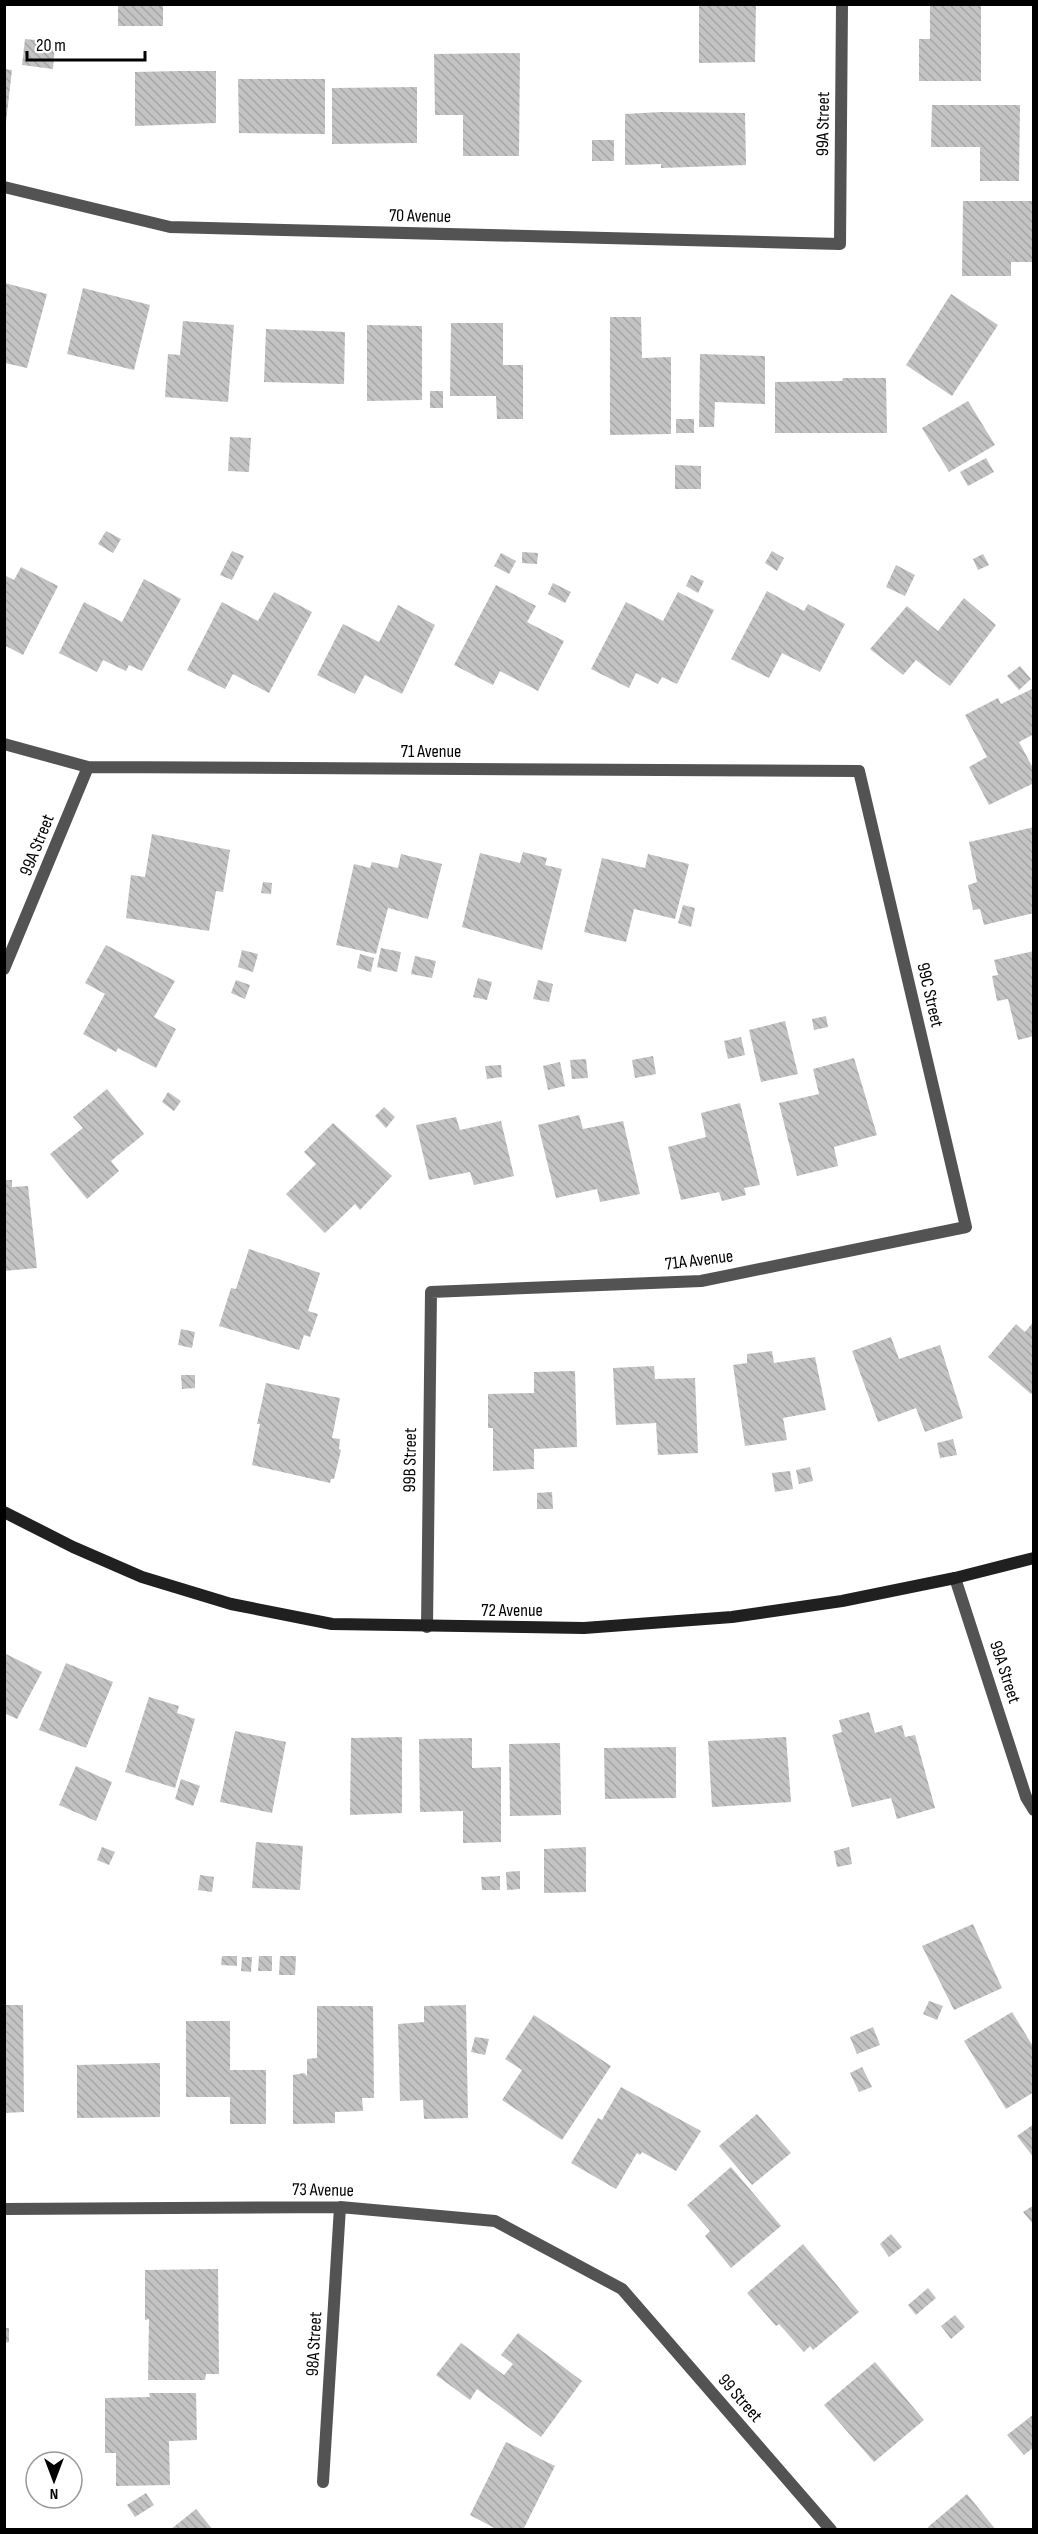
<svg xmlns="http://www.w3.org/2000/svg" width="1038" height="2534" viewBox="0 0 1038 2534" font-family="'Sofia Sans Condensed',sans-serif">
<defs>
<pattern id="building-back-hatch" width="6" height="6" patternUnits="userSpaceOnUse" patternTransform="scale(1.5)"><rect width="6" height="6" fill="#c3c3c3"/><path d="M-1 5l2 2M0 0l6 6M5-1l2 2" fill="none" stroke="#a6a6a6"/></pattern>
</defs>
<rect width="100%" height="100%" fill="#fff"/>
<path fill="url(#building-back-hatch)" d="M118,4h45v22h-45z
M699,4h57l-1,58 -56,1z
M930,4h51v77h-62v-42h11z
M25,39l30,3 -2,27 -31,-4z
M520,53l-1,103h-56v-41h-28l-1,-61z
M4,69l8,1 -6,52h-2z
M179,71h37v52l-81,3v-54z
M238,79h87v55l-86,-1z
M417,87v56l-85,1v-56z
M932,105h88l-1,76h-39v-34h-49z
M661,112l84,1 1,52 -85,3v-4l-36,1v-51z
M592,140h22v21h-22z
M963,201h71v61h-23v14h-49z
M5,283l42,11 -20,74 -22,-5z
M83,288l67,17 -16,65 -67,-16z
M951,294l47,31 -46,71 -46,-31z
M610,317h31l1,41 29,-1v77l-61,1z
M183,321l51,4 -6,77 -63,-5 3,-43 12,1z
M451,323h52v42h20v54h-26l-1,-23h-46z
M367,325l55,1v74l-55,1z
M266,329l79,3 -1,52 -80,-2z
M700,354l65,2v48l-50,-2 -1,25h-15z
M843,378h43l1,55h-112v-51l67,-1z
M430,391h13v17h-13z
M968,401l27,44 -46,27 -27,-44z
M676,419h18v14h-18z
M230,437l21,1 -2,34 -21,-1z
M986,458l8,14 -26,14 -8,-14z
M675,465l26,1v23h-26z
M106,531l15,8 -8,14 -15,-9z
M232,551l12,5 -12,24 -12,-5z
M772,551l12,7 -7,13 -12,-8z
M522,552l16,1 -1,11 -15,-1z
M501,553l15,8 -7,13 -15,-8z
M983,554l6,11 -11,5 -5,-11z
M896,565l19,10 -10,21 -19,-9z
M21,567l37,19 -35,69 -19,-10v-70l10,5z
M691,575l13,6 -6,12 -12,-7z
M144,579l37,20 -39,72 -13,-6 -3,6 -23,-11 -6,12 -38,-19 25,-51 38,20z
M553,583l18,9 -6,11 -17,-9z
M496,585l40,21 -9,16 37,19 -26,50 -38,-20 -7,14 -39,-20z
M767,591l37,20 4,-7 37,20 -25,48 -38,-19 -13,25 -38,-19z
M274,592l38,20 -43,81 -36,-19 -8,15 -38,-19 35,-68 36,19z
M678,592l36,18 -37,74 -15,-7 -4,7 -22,-11 -7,15 -38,-19 35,-67 37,19z
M964,598l32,27 -46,61 -34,-26 -13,15 -33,-26 37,-43 31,25z
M398,605l37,20 -33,69 -37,-19 -10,19 -38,-19 26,-51 36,18z
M1020,666l11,13 -12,11 -12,-14z
M1034,688v46l-15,8 15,28v13l-45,22 -20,-38 18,-10 -22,-42 33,-17 3,6z
M1034,827v86l-50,12 -4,-16 -7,1 -5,-25 9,-3 -8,-40z
M152,834l78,16 -7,42 -7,-1 -7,40 -83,-13 5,-43 14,2z
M523,852l24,6 -2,7 17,4 -20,81 -80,-23 18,-74 40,10z
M401,854l41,10 -14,55 -40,-11 -12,46 -40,-9 18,-81 16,4 2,-6 26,6z
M648,854l41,10 -14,55 -41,-10 -8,33 -42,-10 18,-74 43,10z
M263,882l9,1 -1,11 -10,-1z
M683,905l12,3 -4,19 -13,-4z
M106,945l69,36 -21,36 22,12 -20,39 -38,-20 -2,4 -33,-18 22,-40 -20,-11z
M381,948l20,4 -4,20 -20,-5z
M242,950l16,4 -5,18 -15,-5z
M1034,951v85l-16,4 -10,-41 -11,2 -5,-25 6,-1 -4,-15z
M360,954l14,4 -3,14 -14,-4z
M415,956l21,5 -4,17 -21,-4z
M478,978l14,4 -5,18 -14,-3z
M236,980l14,5 -5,14 -14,-6z
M538,980l15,4 -4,18 -16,-3z
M826,1016l2,11 -14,3 -2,-11z
M785,1021l13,53 -37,8 -12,-52z
M741,1037l4,18 -17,4 -4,-18z
M653,1056l3,18 -21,4 -3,-18z
M854,1058l23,77 -43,12 4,19 -41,10 -18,-73 40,-9 -6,-25z
M586,1059l2,19 -16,1 -2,-19z
M560,1062l5,24 -17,4 -5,-24z
M501,1065l1,12 -15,2 -2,-13z
M107,1089l37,45 -33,27 8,10 -32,28 -37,-45 33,-26 -10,-11z
M168,1092l13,9 -7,10 -12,-9z
M740,1103l20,82 -16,3 2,7 -24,6 -3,-9 -38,8 -13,-53 38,-10 -5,-24z
M384,1107l11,10 -9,11 -11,-12z
M579,1115l4,14 40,-8 17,73 -40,8 -3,-13 -41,9 -18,-73z
M456,1117l4,13 41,-9 13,55 -40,9 -4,-13 -41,8 -13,-55z
M333,1123l59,53 -32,34 -5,-6 -30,29 -39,-39 30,-30 -12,-12z
M4,1180h8v7l16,-1 9,82 -33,3z
M249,1249l71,24 -12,38 10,3 -8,23 -6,-2 -5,15 -80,-24 12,-38 5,1z
M1034,1321v71l-3,2 -43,-37 28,-33 9,8z
M181,1329l14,3 -3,16 -14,-3z
M891,1337l8,22 41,-14 23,73 -38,14 -9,-24 -38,14 -26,-71z
M772,1351l2,12 41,-6 11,53 -43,8 4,22 -42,6 -12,-81 14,-2v-9z
M654,1366l1,13 40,-1 3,75 -40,2 -2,-32 -40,2 -3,-57z
M575,1371l2,76 -43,2v20l-41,2v-43h-5v-34l46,-1v-21z
M181,1375h14v13l-13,1z
M266,1383l74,15 -8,40 8,1 -1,10 2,1 -7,29h-3l-1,4 -78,-18 8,-41h-3z
M953,1439l4,16 -17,3 -3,-15z
M810,1467l3,14 -14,3 -3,-14z
M790,1471l3,18 -18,3 -3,-19z
M552,1492l1,17h-16v-16z
M4,1653l38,19 -25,47 -13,-6z
M66,1663l47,19 -27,66 -47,-18z
M149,1697l30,9 -2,7 18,6 -20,69 -50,-16z
M869,1712l6,21 27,-8 3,12 10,-2 20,73 -38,11 -6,-21 -39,9 -20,-72 10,-3 -3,-12z
M235,1731l51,11 -14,71 -52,-11z
M402,1737v76l-52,2 1,-77z
M786,1737l5,65 -79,5 -4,-66z
M472,1738v30l29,-1v75l-38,1v-32l-43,1 -1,-73z
M560,1743l1,72 -51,1 -1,-72z
M676,1747v51l-71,1 -1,-51z
M76,1766l36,16 -16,39 -37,-16z
M181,1779l19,7 -7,20 -18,-7z
M256,1842l47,4 -3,44 -48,-2z
M102,1847l13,5 -6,13 -12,-5z
M586,1847v45l-42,1v-44z
M849,1847l3,17 -15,3 -3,-16z
M520,1871v18l-13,1 -1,-18z
M200,1875l14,2 -2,15 -14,-2z
M500,1876v14h-18l-1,-13z
M973,1924l29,64 -48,22 -32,-64z
M222,1956h15v10l-16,-1z
M259,1956h13v15h-14z
M280,1956h16l-1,19h-16z
M242,1957h10l-1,15 -10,-1z
M929,2001l14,5 -6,14 -14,-6z
M4,2005h19l1,107 -20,1z
M466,2005l2,113 -44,1 -1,-19 -23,1 -2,-77 26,-2v-16z
M317,2006h56l1,92h-12l1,13 -28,1v11l-42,1v-49l11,-2 3,3v-17l10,-1z
M1012,2012l22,36v44l-28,17 -42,-68z
M534,2015l77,51 -49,74 -60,-40 20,-30 -17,-11z
M186,2021h44v49h36v54h-36v-27h-44z
M873,2027l7,18 -23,9 -7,-17z
M475,2037l14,2 -4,16 -14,-3z
M160,2063v54l-83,1v-53z
M862,2067l10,20 -13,5 -9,-19z
M621,2087l80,44 -25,40 -34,-19 -2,3 -3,-2 -21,36 -45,-26 27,-45 4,2z
M757,2114l34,39 -39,32 -33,-39z
M1034,2124v34l-17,-22z
M731,2167l50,59 -50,42 -26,-32 5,-5 -23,-26z
M1034,2205v20l-11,-13z
M891,2234l11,13 -13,10 -9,-13z
M803,2244l56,68 -46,38 -3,-4 -6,6 -25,-28 -3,2 -29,-33z
M218,2269l1,105h-13l-1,6h-57l1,-61 -4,1v-50z
M928,2288l8,10 -20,17 -8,-10z
M955,2315l10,12 -14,12 -10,-13z
M4,2328h5v14l-5,1z
M518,2333l64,48 -41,56 -64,-48 -7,11 -34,-25 25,-32 43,32 9,-11 -12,-9z
M875,2362l49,58 -50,42 -50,-57z
M149,2393h47l1,47 -28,1 1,44 -54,1v-33h-11v-55l45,-1z
M1034,2414v33l-10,8 -17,-20z
M506,2442l49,24 -32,64h-25l-28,-15z
M146,2493l8,12 -19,12 -8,-12z
M967,2494l29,36h-66l-2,-3z
M196,2509l17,21h-43z"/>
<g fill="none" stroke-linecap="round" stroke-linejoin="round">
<path stroke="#535353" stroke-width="12" d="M4,187l166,40 670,17 2,-240
M4,744l84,23 771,4 107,456 -265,54 -270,11 -4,335
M4,969l84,-202
M955,1578l71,219 8,13
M4,2209l336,-2 155,14 127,68 209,241
M323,2482l17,-275"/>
<path stroke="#202020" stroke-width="12" d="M4,1512l69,35 69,30 89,27 101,20 252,4 148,-11 110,-16 113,-23 79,-20"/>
</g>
<g text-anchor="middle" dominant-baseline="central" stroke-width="5" stroke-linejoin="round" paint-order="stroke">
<g font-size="18" fill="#000" stroke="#fff">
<text transform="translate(823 124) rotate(-89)">99A Street</text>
<text transform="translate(420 216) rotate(1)">70 Avenue</text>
<text x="431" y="751">71 Avenue</text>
<text transform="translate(37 845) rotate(-68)">99A Street</text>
<text transform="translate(930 995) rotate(77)">99C Street</text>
<text transform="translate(699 1260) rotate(-7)">71A Avenue</text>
<text transform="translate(410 1460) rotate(-89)">99B Street</text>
<text x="512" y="1610">72 Avenue</text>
<text transform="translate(1005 1672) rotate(72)">99A Street</text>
<text transform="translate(323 2190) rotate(1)">73 Avenue</text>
<text transform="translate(314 2344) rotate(-87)">98A Street</text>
<text transform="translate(740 2398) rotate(49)">99 Street</text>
</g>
</g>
<rect width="1038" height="2534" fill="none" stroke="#000000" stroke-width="12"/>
<g transform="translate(54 2480) rotate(180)"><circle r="28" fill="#ffffff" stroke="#999999" stroke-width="1.5"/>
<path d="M0-4.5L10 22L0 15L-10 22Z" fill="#000000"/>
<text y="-9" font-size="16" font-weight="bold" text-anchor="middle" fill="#000000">N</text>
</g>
<path d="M27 51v9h118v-9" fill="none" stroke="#000000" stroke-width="3"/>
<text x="36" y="51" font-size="18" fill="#000000" stroke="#ffffff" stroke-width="4.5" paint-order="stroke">20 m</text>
</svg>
